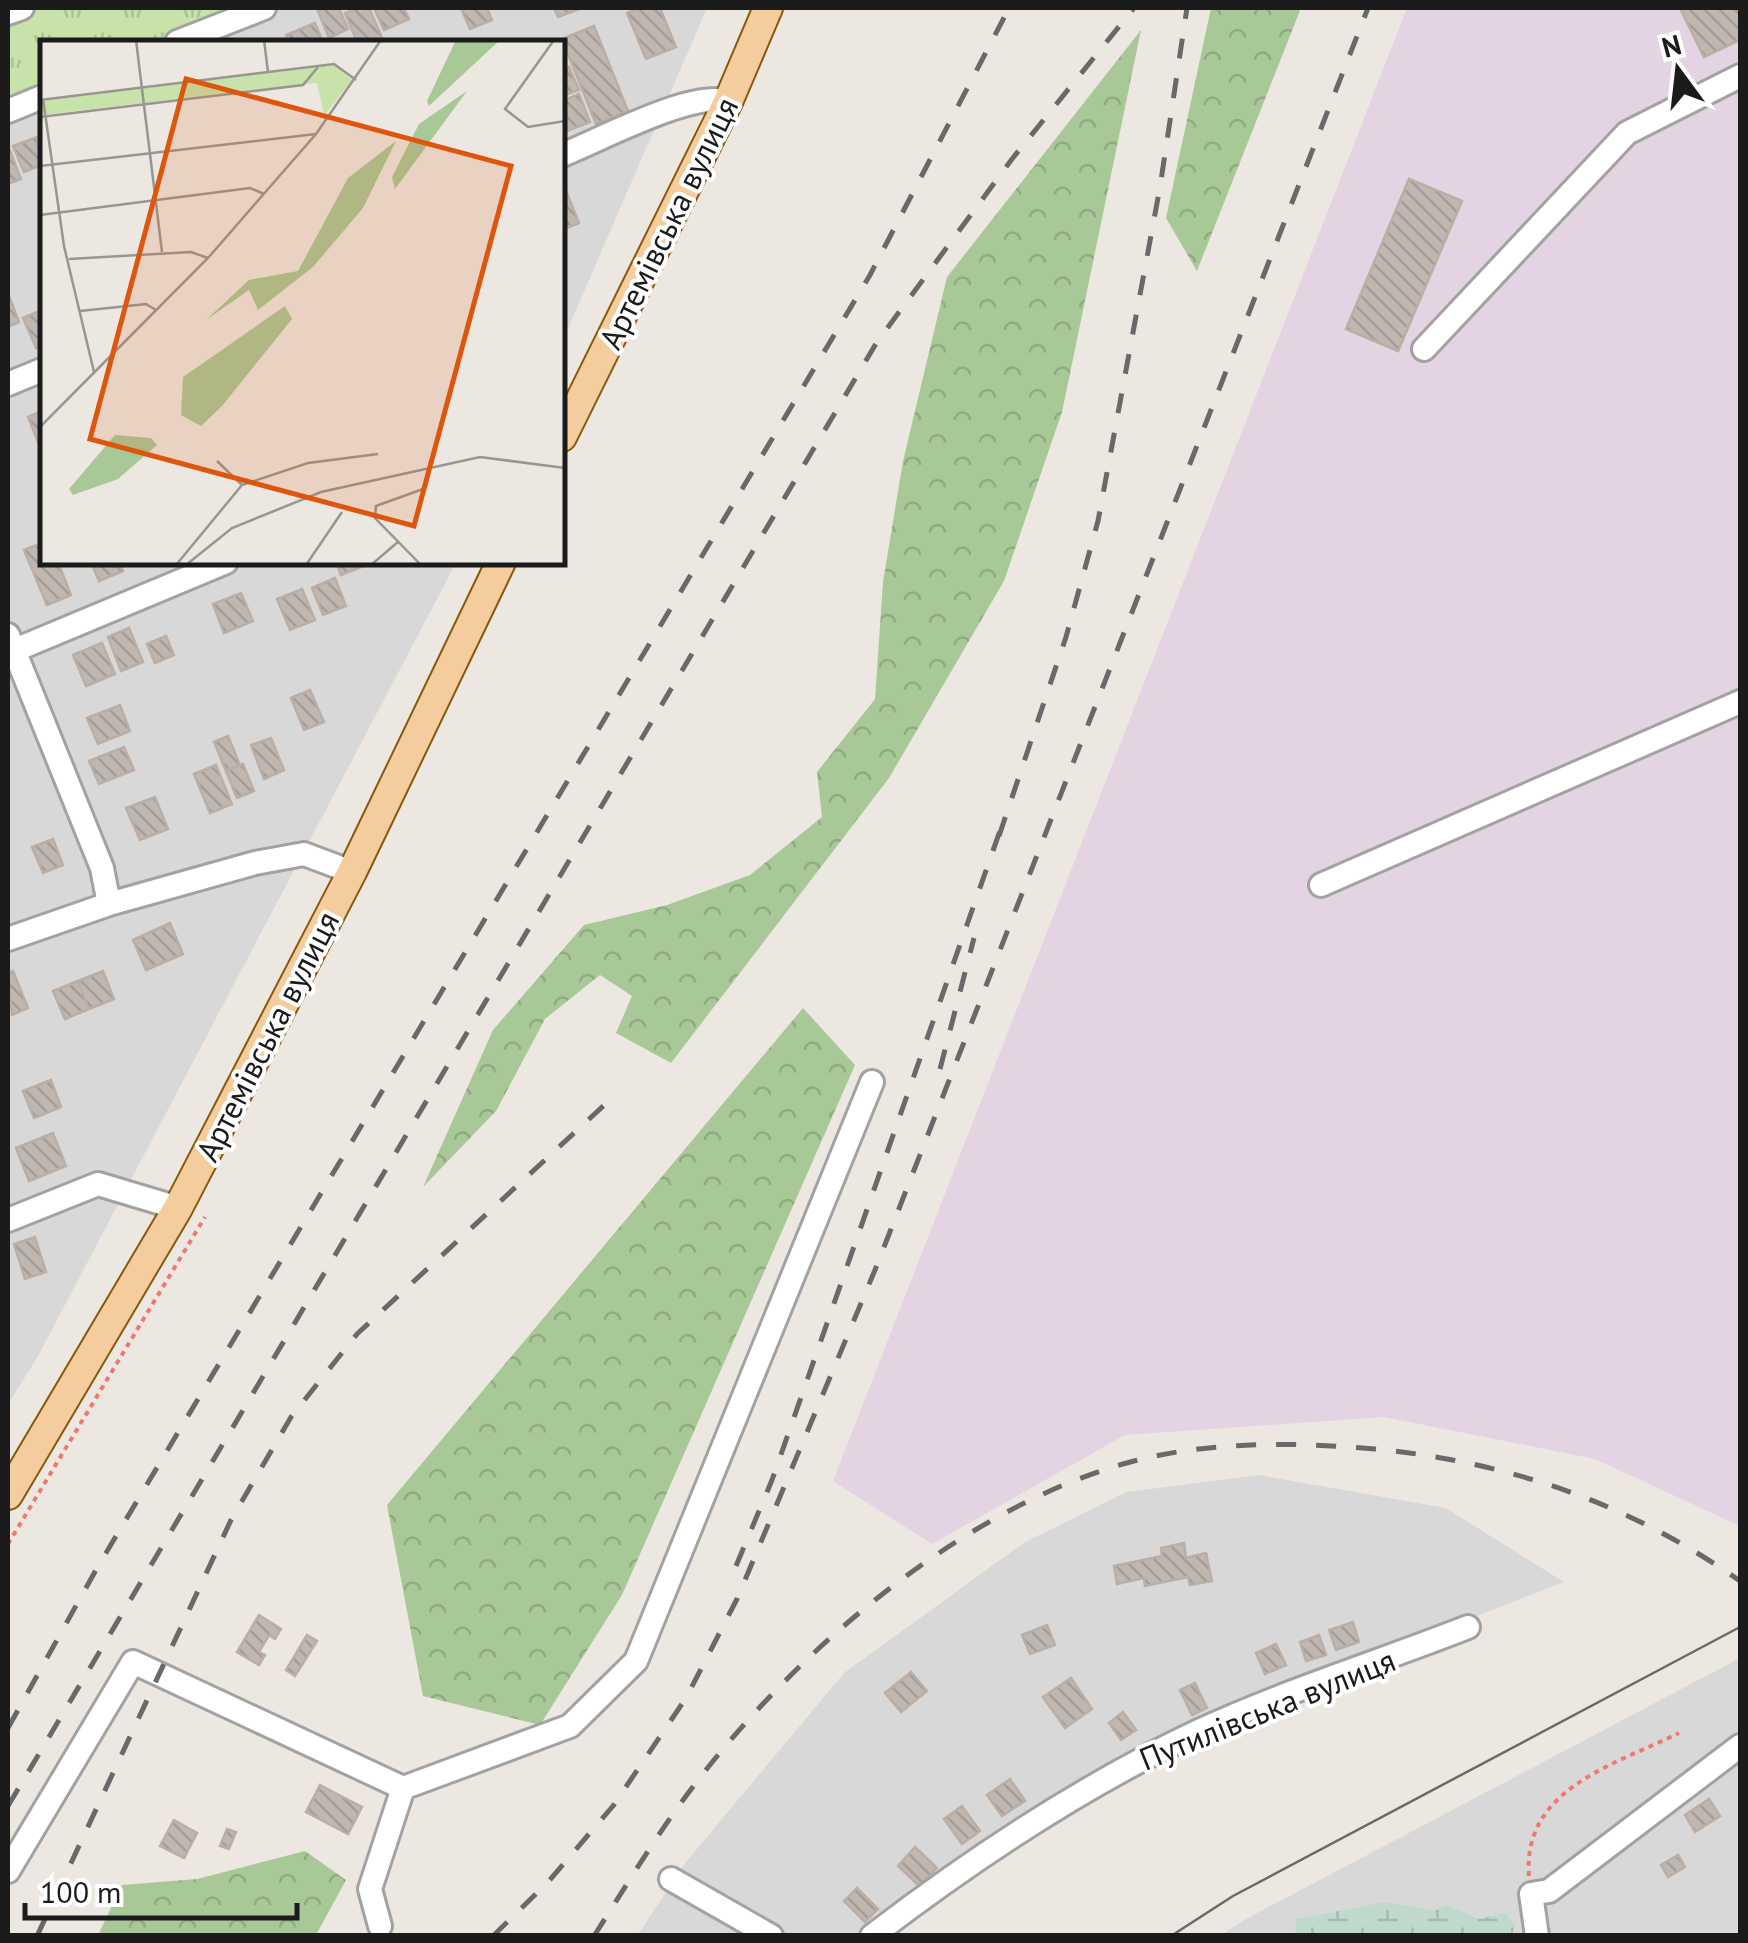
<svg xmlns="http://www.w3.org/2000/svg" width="1748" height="1943" viewBox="0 0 1748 1943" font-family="'PT Sans',sans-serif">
<defs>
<pattern id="grass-tufts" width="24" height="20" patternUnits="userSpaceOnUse" patternTransform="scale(2.5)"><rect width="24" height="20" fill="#c8e3a9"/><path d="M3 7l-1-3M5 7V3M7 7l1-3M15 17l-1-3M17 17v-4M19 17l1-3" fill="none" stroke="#abc291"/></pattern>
<pattern id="forest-crowns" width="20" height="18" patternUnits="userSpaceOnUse" patternTransform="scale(2.5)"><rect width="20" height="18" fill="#a8c898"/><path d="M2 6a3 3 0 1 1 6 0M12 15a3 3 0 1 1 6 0" fill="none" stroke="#90ab82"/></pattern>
<pattern id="wetland-marsh" width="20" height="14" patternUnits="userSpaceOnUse" patternTransform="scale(2.5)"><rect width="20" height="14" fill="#bfd9cc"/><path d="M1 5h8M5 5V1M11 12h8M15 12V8" fill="none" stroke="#a4baaf"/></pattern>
<pattern id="building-back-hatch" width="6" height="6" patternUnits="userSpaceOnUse" patternTransform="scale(2.5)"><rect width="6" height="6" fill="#c0b7b1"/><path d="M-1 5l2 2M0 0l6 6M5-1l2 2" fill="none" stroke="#a49d98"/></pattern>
</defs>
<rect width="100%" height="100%" fill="#ece8e1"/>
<path fill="#d9d8d8" d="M8,8h699l-144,332 -1,-298h-520v520l414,1 -419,795 -29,46z
M1259,1475l187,33 118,74 -411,160 -144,83 -151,110 -221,1 49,-74 158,-189 181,-131 102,-50z
M1740,1658v277l-521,1 29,-18z"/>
<path fill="#e4d3e2" d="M1407,8h333v1518l-145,-67 -211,-42 -259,18 -193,109 -99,-63z"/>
<path fill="url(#grass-tufts)" d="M43,8h193l-87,34h-107v43l-34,14v-77z"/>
<path fill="url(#forest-crowns)" d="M1211,8h90l-104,263 -31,-53z
M1141,30l-79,382 -58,169 -115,197 -218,285 -55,-30 16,-37 -32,-21 -55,44 -49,92 -73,76 70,-157 91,-105 83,-20 83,-30 72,-58 -5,-45 58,-73 8,-117 20,-121 44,-184z
M803,1008l52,57 -233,530 -82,130 -117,-29 -36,-191z
M305,1851l41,29 -30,55h-218l24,-50 75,-6z"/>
<path fill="url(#wetland-marsh)" d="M1385,1902l49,8 13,-5 32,14 25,-6 11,11 -3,11h-217l2,-16z"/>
<path fill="url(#building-back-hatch)" stroke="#bcaea4" stroke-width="2.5" d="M327,8h12l9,21 -19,9 -11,-27z
M358,8h11l15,34h-27l-12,-29z
M374,8h30l5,11 -25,11z
M461,8h26l5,12 -22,9z
M554,8h28l-24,9z
M640,8h20l16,39 -30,12 -19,-46z
M1680,8h60v32l-36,17z
M315,23l8,19h-34l-3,-7z
M594,26l34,85 -32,13 -34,-85z
M569,67l10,23 -17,6v-26z
M579,94l11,28 -28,11v-32z
M37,137l5,28 -18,7 -11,-26z
M9,148l12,31 -13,5v-35z
M1409,179l53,22 -64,150 -52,-22z
M564,186l15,37 -17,7v-43z
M8,293l11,29 -11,5z
M42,310v36l-6,2 -13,-30z
M42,411v41l-14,-35z
M42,543v19h16l13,33 -24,10 -23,-55z
M91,562h28l4,9 -24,10z
M336,562h23l2,5 -20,8z
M335,578l11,28 -23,9 -11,-27z
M302,589l13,31 -25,10 -13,-31z
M241,593l12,28 -29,12 -11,-29z
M129,628l14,34 -22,9 -13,-34z
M166,636l8,19 -19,8 -8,-19z
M102,643l13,31 -29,12 -13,-31z
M310,690l14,32 -20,8 -13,-32z
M120,705l10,26 -32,13 -11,-26z
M228,736l12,29 -14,6 -12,-29z
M271,738l13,32 -20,9 -13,-34z
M124,747l10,23 -35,14 -10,-23z
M243,764l11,27 -17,7 -11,-27z
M216,765l16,39 -22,9 -16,-39z
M155,797l13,32 -28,11 -14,-32z
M53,839l10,26 -20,8 -11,-26z
M170,923l13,31 -37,16 -13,-30z
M13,971l15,37 -16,7 -4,-41z
M103,971l11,28 -25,10 -11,-28z
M78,981l11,28 -24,10 -12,-28z
M51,1080l10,27 -27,11 -11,-27z
M53,1133l13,33 -37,15 -13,-33z
M35,1237l11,35 -21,7 -11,-35z
M1184,1543l2,15 20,-5 6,28 -22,4 -2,-8 -43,9 -1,-8 -27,6 -3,-18 48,-10 -1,-8z
M259,1615l22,14 -6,10 -6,-4 -10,17 6,3 -6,10 -22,-13z
M1353,1622l6,20 -23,8 -7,-20z
M1047,1625l8,20 -25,9 -8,-19z
M307,1635l10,6 -22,35 -9,-6z
M1319,1635l7,20 -20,6 -6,-19z
M1276,1644l10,21 -21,9 -9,-21z
M911,1672l16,19 -26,21 -16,-19z
M1071,1678l21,31 -27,19 -22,-31z
M1195,1683l12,25 -15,7 -12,-25z
M1123,1712l13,18 -15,10 -12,-17z
M1010,1779l15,22 -23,15 -15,-21z
M320,1785l42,22 -14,27 -42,-22z
M1709,1799l11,17 -25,16 -10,-17z
M962,1806l18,25 -18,13 -18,-25z
M174,1820l23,13 -13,25 -24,-12z
M227,1829l9,3 -7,17 -9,-3z
M915,1847l22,21 -18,18 -21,-20z
M1678,1855l7,12 -17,10 -7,-12z
M857,1888l21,21 -13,13 -21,-21z"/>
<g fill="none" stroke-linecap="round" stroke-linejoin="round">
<defs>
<path id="minor" d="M8,13l14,-5
M177,42l87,-34
M8,111l34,-14
M562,155c36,-14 132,-66 166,-53
M1424,349l203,-216 113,-57
M8,384l34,-14
M8,635l94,233 7,36
M8,653l218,-91
M1321,885l419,-183
M8,939l101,-35 146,-41 49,-9 48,18
M8,1220l90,-36 80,24
M8,1871l125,-209 270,126 167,-62 66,-65 236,-579
M671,1879l100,57
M380,1926l-10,-37 33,-101
M872,1936c103,-79 210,-150 327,-205 86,-40 180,-69 269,-104
M1537,1936l-6,-42 18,-3 191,-145"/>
<path id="major" d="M562,437l166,-335 40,-94
M8,1495l170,-287 174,-336 149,-310"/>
</defs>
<use href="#minor" stroke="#a2a2a2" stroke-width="28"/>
<use href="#major" stroke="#875a0b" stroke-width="32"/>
<path stroke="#ef786f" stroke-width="4" stroke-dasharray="5 5" stroke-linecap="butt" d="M8,1544l197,-327
M1529,1876c-7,-87 85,-111 150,-143"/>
<use href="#minor" stroke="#fff" stroke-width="22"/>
<use href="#major" stroke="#f4cc9d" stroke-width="28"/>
<path stroke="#696969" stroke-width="2.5" d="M1171,1936l62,-40 507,-269"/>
<path stroke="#696969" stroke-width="5" stroke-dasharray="20 20" stroke-linecap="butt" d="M999,836l67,-199 32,-116 62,-334 27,-179
M940,1069l34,-131
M736,1566l36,-86 230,-655
M8,1728l89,-160 773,-1293 139,-267
M8,1806l869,-1464 135,-183 122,-151
M37,1936l194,-416 60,-103 66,-83 257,-238
M493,1936l55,-54 65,-76 73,-108 51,-99 138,-329 493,-1262
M594,1936c30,-47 59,-95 92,-140 104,-141 276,-290 448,-335 77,-20 162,-19 241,-12 134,13 254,54 365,132"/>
</g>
<g text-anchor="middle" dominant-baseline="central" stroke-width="8" stroke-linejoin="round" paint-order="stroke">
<g font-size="32" fill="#1b1b1b" stroke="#fff">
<text transform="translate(668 223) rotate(-64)">Артемівська вулиця</text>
<text transform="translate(267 1036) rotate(-63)">Артемівська вулиця</text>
<text transform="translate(1267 1709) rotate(-22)">Путилівська вулиця</text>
</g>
</g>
<g transform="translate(40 40)">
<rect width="525" height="525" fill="#ece8e1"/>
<path d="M294,25l18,15 -28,36 -7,-33 -277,32v-14z" fill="#c8e3a9"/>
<path d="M416,0h44l-71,66 -2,-5zM427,51l-72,98 -3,-12 27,-53zM356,101l-33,67 -50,59 -55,43 -9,-20 -43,30 43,-40 49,-9 50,-93zM245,266l7,13 -70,87 -21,20 -20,-11 2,-38zM75,395l36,3 6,7 -39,34 -45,16 -4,-6z" fill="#a8c898"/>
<path fill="none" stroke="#989692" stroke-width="2.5" d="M96,0l26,212M224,0l4,32M514,0l-49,69 23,18 37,-6M3,59l21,147 30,126M0,60l294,-36 22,16M0,77l263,-32 15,-18M0,126l276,-32M0,175l210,-27 14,6M29,219l122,-7 17,6M40,271l66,-7 10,6M0,387l168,-169 108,-124 65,-94M177,421l25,24M136,525l66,-80 66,-22 70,-9M146,525l46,-37 89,-36 159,-35 85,11M266,525l36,-53M331,525l28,-24M381,525l-46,-47 1,-12 47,-17"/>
<path fill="#de560d" fill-opacity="0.15" stroke="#de560d" stroke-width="5" d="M146,39l325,87 -97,360 -324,-87z"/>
<rect width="525" height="525" fill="none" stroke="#1b1b1b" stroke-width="5"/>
</g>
<rect width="1748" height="1943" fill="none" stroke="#1b1b1b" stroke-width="20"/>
<g transform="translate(1678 70) rotate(345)" stroke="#ffffff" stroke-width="8" paint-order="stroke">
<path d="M0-8L18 38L0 25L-18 38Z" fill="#1b1b1b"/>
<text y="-15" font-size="28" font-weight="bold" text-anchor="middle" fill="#1b1b1b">N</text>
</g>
<path d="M25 1903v15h272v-15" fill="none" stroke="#1b1b1b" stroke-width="5"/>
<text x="40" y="1903" font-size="30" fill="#1b1b1b" stroke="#ffffff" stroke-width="8" paint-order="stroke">100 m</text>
</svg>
